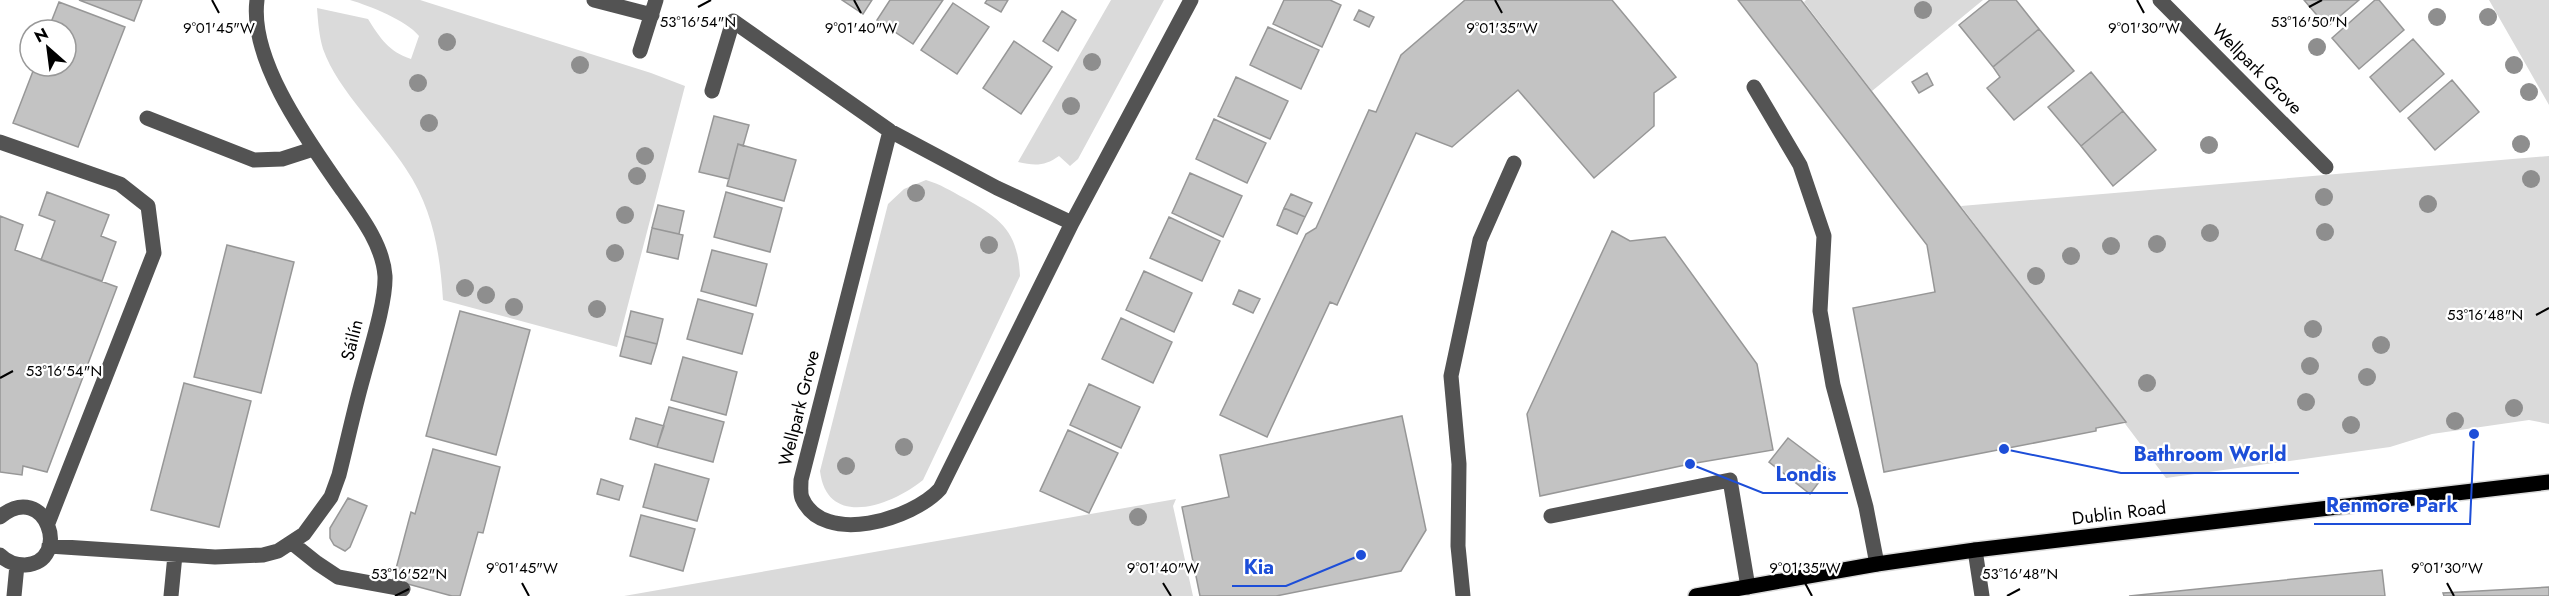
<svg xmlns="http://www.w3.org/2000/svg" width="2549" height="596" viewBox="0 0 2549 596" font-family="Jost,sans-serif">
<rect width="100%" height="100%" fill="#fff"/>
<path fill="#dadada" d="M350,0h70l231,73 34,13 -68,261 -174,-47c-3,-47 -10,-91 -37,-131 -24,-38 -68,-78 -83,-120 -4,-14 -5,-27 -6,-41l51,11c12,19 21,33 43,40l8,-23c-13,-16 -49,-30 -69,-36z
M1111,0h53l-86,159 -8,7 -11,-10c-14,10 -24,10 -41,6z
M1806,0h177l-111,91 -68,-89z
M2489,0h60v105z
M2549,156v268l-20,-4 -97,14 -42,13 -224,31 -205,-272z
M926,180c14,4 25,11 38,18 36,20 54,33 56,78l-97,204c-30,25 -96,50 -103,-9l68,-267 16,-15z
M1176,499l-3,7 20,90h-569z"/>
<path fill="#c3c3c3" stroke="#979797" stroke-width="1.5" d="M79,0h63l-8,21z
M842,0h30l-9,14z
M890,0h53l-30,44 -36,-24z
M987,0h21l-7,12 -16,-9z
M1284,0h46l11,5 -19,42 -49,-23z
M1465,0h147l64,77 -22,16v33l-60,52 -76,-88 -66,57 -36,-14 -79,172 -7,-3 -63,135 -47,-22 86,-181 10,-6 53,-118 7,2 25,-57z
M1738,0h63l325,422 -30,6v3l-212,41 -31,-164 82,-16 -8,-47z
M1990,0h26l23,29 -46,38 -34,-42z
M2304,0h55l-32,27z
M2375,0h4l25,30 -45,39 -27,-31z
M59,2l66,25 -47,120 -65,-24 22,-57h31v-36h-18z
M953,3l36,24 -32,47 -36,-24z
M1359,10l15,7 -5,10 -15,-7z
M1062,11l14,9 -18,31 -15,-10z
M1268,27l51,23 -18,39 -51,-24z
M2039,29l35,42 -60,49 -27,-32 13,-11 -7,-10z
M2413,39l31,35 -44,38 -30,-35z
M1014,41l38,26 -31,47 -38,-26z
M2091,72l32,39 -42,35 -33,-39z
M1927,73l6,12 -14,8 -7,-11z
M1236,77l52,24 -18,38 -52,-23z
M2452,80l27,32 -44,38 -27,-32z
M2123,111l33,39 -43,36 -32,-40z
M714,116l35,9 -6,21 -5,-2 -9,35 -30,-7z
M1214,119l52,24 -19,40 -51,-24z
M738,144l58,16 -12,41 -57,-15z
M1190,173l52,23 -19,41 -51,-24z
M47,192l62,23 -8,21 15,6 -14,39 -61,-21 14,-39 -16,-6z
M726,192l56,16 -12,44 -56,-15z
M1291,194l21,9 -7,14 -21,-9z
M658,205l26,6 -5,23 -27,-6z
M1284,208l21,9 -8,17 -20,-9z
M0,216l23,9 -8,25 102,37 -70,185 -24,-6 -1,9 -22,-3z
M1169,217l51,24 -18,40 -52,-23z
M652,228l31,7 -5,24 -31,-7z
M1612,231l18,10 35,-4 92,127 16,86 -83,14 -150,32 -13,-82z
M227,245l67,17 -33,131 -67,-16z
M712,250l55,14 -11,42 -55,-15z
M1144,271l48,22 -18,39 -48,-22z
M1239,290l21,9 -7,14 -20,-9z
M698,299l55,15 -11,40 -55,-15z
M460,311l70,19 -34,125 -70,-19z
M631,311l32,8 -6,25 -32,-8z
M1121,318l51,24 -19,41 -51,-24z
M625,336l32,8 -6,20 -31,-8z
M683,357l54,15 -11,43 -55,-15z
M184,383l67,18 -32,126 -68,-17z
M1089,384l51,23 -19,41 -51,-23z
M669,407l55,15 -11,40 -56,-15z
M1402,416l24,114 -25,41 -125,25h-76l-18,-89 47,-10 -9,-42z
M636,418l28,8 -7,21 -27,-8z
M1068,430l50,23 -29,60 -49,-22z
M1788,438l41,31 -19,25 -41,-32z
M433,449l67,18 -17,66 -5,-1 -18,64h-8l-59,-16 18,-68 4,2z
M655,464l54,15 -12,42 -54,-14z
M601,479l22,7 -4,14 -22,-6z
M348,498l19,8 -17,41 -5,4 -11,-6 -4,-7v-10z
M641,515l54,14 -12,42 -53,-15z
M2382,570l3,26h-256z
M2549,587v9h-105l-1,-3z"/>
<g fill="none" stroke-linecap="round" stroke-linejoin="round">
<defs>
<path id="major" d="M1696,596l181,-32 98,-14 574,-68"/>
</defs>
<use href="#major" stroke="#dbdbdb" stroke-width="18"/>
<path stroke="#535353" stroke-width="15" d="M594,0l58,15
M2160,0l166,167
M640,51l16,-51
M1754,87l46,78 24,71 -4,75 13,74 33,122 11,57
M712,91l21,-70 157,110 107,57 75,35
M147,118l107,42 28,-1 31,-10
M890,131l-89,349c0,6 -1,13 1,18 21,49 111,21 138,-9l132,-266 119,-223
M0,142l120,42 28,22 6,47 -106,270
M1551,516l179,-36 18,107
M0,517c46,-38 73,45 25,48 -11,0 -18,-3 -25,-10
M292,543l25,20 21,14 65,12
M49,546l166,11 48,-2 15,-4 26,-17 27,-37 8,-22c8,-32 15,-65 24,-97 7,-27 23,-76 22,-102 -2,-31 -25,-61 -42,-85 -34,-49 -94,-130 -86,-191
M1975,550l7,46
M14,596l3,-31
M171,596l4,-41
M1463,596l-5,-50 1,-82 -8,-88 29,-136 34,-77"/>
<use href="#major" stroke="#000" stroke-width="15"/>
</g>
<g fill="#8e8e8e">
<circle cx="1923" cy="10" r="9"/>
<circle cx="2437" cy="17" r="9"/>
<circle cx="2488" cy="17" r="9"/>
<circle cx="447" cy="42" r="9"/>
<circle cx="2317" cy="47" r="9"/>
<circle cx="1092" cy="62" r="9"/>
<circle cx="580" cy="65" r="9"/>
<circle cx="2514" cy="65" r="9"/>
<circle cx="418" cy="83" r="9"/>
<circle cx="2529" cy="92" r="9"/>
<circle cx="1071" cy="106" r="9"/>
<circle cx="429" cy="123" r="9"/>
<circle cx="2521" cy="144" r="9"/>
<circle cx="2209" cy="145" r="9"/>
<circle cx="645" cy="156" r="9"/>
<circle cx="637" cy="176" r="9"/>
<circle cx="2531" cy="179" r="9"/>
<circle cx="916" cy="193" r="9"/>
<circle cx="2324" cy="197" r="9"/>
<circle cx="2428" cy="204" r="9"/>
<circle cx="625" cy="215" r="9"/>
<circle cx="2325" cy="232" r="9"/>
<circle cx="2210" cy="233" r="9"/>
<circle cx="2157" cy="244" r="9"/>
<circle cx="989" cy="245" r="9"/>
<circle cx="2111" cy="246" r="9"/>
<circle cx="615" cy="253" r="9"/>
<circle cx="2071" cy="256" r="9"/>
<circle cx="2036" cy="276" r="9"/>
<circle cx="465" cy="288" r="9"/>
<circle cx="486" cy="295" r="9"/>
<circle cx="514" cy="307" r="9"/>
<circle cx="597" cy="309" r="9"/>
<circle cx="2313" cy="329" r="9"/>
<circle cx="2381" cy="345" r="9"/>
<circle cx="2310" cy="366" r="9"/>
<circle cx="2367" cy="377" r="9"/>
<circle cx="2147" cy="383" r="9"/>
<circle cx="2306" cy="402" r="9"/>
<circle cx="2514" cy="408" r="9"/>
<circle cx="2455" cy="421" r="9"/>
<circle cx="2351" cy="425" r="9"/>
<circle cx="904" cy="447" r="9"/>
<circle cx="846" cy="466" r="9"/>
<circle cx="1138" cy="517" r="9"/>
</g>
<path fill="none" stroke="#000" stroke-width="2" d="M212,0l7,13M854,0l7,13M1495,0l7,13M2137,0l7,13M698,7l13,-7M2309,7l13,-7M2536,315l13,-7M0,378l13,-7M522,583l7,13M1163,583l8,13M1805,583l7,13M2447,583l7,13M395,596l14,-7M2007,596l13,-7"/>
<g text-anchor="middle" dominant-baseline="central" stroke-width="4.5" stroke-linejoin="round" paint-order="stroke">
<g font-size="18" fill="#000" stroke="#fff">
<text transform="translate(2257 69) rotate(45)">Wellpark Grove</text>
<text transform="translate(352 340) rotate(-76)">Sáilín</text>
<text transform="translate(799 408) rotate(-76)">Wellpark Grove</text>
<text transform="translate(2119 513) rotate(-7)">Dublin Road</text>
</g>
</g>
<g font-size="15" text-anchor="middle" fill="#000" stroke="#fff" stroke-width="4.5" stroke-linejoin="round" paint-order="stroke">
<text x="698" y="27">53°16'54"N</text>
<text x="2309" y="27">53°16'50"N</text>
<text x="219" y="33">9°01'45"W</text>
<text x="861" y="33">9°01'40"W</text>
<text x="1502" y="33">9°01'35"W</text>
<text x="2144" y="33">9°01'30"W</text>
<text x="2485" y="320">53°16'48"N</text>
<text x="64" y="376">53°16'54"N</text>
<text x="522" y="573">9°01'45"W</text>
<text x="1163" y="573">9°01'40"W</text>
<text x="1805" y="573">9°01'35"W</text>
<text x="2447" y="573">9°01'30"W</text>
<text x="409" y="579">53°16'52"N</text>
<text x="2020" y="579">53°16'48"N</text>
</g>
<path fill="none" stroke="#1d4ed8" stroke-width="2" d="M2004 449L2121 473H2299M1690 464L1763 493H1848M2474 434L2470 524H2314M1361 555L1286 586H1232"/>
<g fill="#1d4ed8" stroke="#fff" stroke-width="2">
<circle cx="2004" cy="449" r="6"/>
<circle cx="1690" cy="464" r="6"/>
<circle cx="2474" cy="434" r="6"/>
<circle cx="1361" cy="555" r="6"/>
</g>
<g font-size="20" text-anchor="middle" font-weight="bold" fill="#1d4ed8" stroke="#fff" stroke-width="4.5" stroke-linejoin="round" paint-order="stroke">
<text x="2210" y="461">Bathroom World</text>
<text x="1806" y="481">Londis</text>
<text x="2392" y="512">Renmore Park</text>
<text x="1259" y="574">Kia</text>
</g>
<g transform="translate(48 48) rotate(332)"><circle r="28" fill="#ffffff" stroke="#999999" stroke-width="1.5"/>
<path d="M0-4.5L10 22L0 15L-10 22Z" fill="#000000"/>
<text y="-9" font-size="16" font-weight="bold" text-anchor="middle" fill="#000000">N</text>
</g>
</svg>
